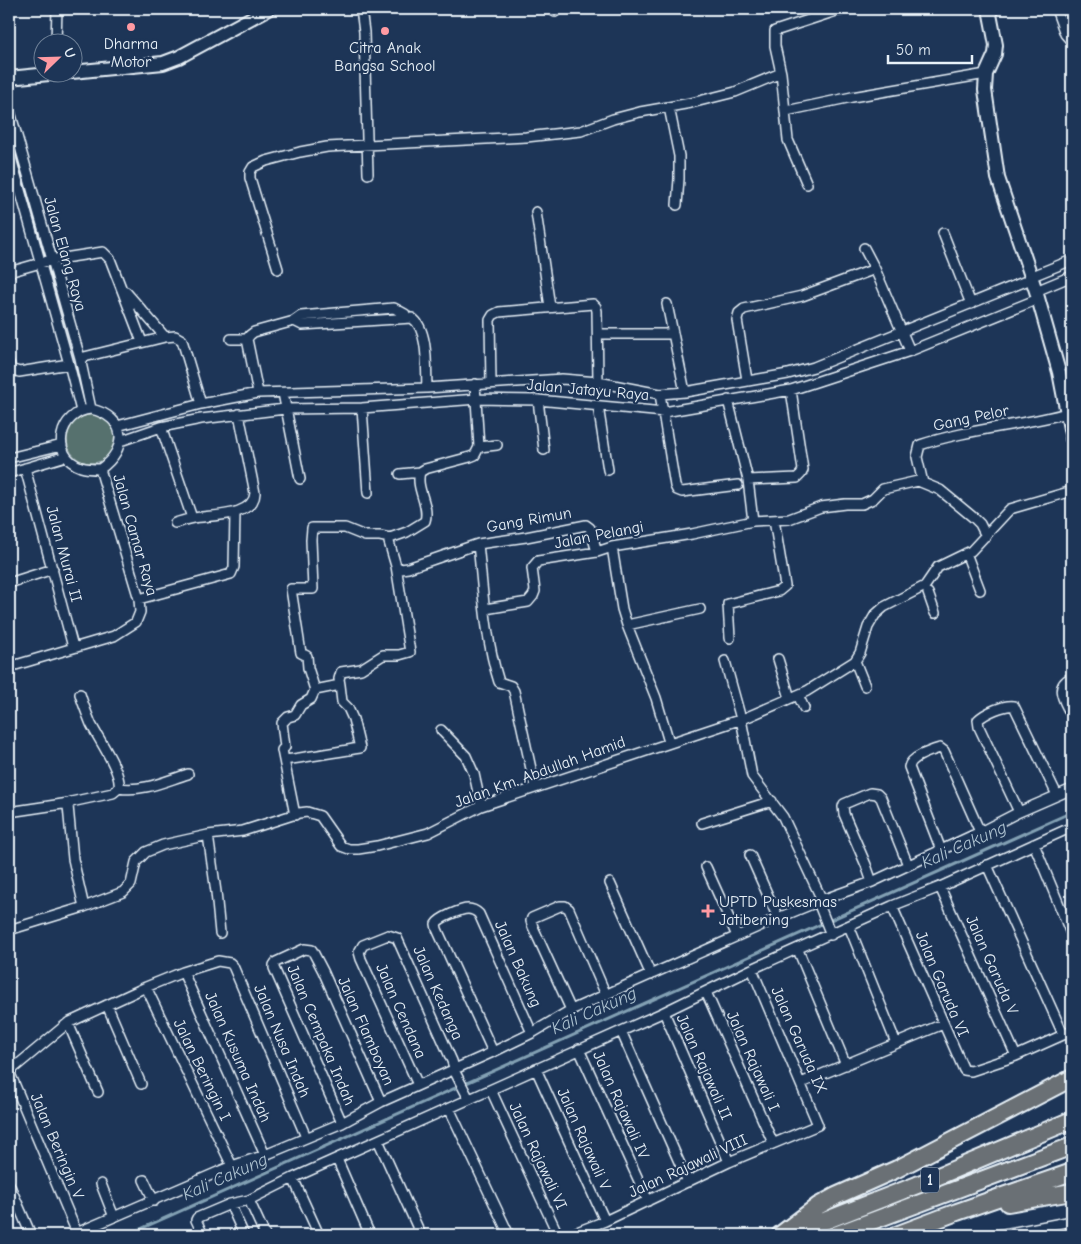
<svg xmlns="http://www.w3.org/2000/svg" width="1081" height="1244" viewBox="0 0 1081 1244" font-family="'Comic Neue',sans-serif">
<rect width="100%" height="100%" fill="#1d3557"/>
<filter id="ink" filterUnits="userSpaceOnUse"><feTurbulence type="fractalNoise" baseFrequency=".02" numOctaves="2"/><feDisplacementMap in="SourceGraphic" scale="10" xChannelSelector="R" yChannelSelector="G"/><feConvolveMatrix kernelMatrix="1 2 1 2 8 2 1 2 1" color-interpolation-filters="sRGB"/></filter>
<g filter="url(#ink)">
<path fill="#57716e" stroke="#a0b1b3" d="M67 439a24 24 0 1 1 48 0a24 24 0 1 1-48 0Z"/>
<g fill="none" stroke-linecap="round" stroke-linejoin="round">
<path stroke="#83a1b4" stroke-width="3" d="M127,1235l945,-423"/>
<defs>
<path id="street" d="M361,9l3,23 4,142
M554,9l1,3
M1056,9l9,25 7,8
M56,42l1,-33
M669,107l10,49v23l-2,26
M9,108l71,250 11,51
M786,111l66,-14 134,-23
M9,151l60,213 12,47
M807,184l-19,-44 -7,-67 -6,-27v-15l61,-20 15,-2
M536,212l14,95
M943,233l28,71
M864,248l11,21 35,82
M278,269l-28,-91v-6l3,-5 13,-6 34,-9 27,-5 199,-10 55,-6 32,-12 27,-7 51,-9 44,-11 46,-19
M9,272l42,-12 52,-8 7,7 32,83
M1030,277l42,-17
M1036,291l36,-15
M126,292l39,45
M667,304l18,88
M294,321l8,4 110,-7c17,11 14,52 15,70
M598,334h75
M231,339h16l3,-4 4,-3 40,-11 7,-5 93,-8 11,6 2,4
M247,339l11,54
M80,358l85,-21 10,-1 7,4 19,64
M9,363l2,6 8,3 50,-8
M747,380l-10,-60 2,-7 5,-4 58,-13 73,-27
M491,383l-1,-63 3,-5 6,-3 94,-8 3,3 1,4 1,71
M475,384l4,63 -4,8 -5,2 -45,12 -5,3c-5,17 10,33 5,49l-18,11 -17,6 -1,4 7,24 5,3 7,-1 70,-24 48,-7 60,-12 4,3 7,24
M283,393l17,86
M660,394l15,92 2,4 5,2 56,-7
M538,400l6,50
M728,400l20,80 5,41
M598,406l10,64
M362,408l6,85
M91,409c36,8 38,40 9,60 -6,0 -13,0 -19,-2 -32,-11 -22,-55 10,-58z
M117,426l84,-22 57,-11 169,-5 135,-9 36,3 62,12 25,-2 103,-18 26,-7 217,-88
M161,427l31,91
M120,441l41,-14 40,-8 84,-10 77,-1 115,-9 61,1 126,12 127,-22 119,-39 128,-52
M479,447l18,-2
M9,458l53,-13
M25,468l48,179
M9,473l57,-17
M400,474l20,-2
M748,480l49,-2 4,-4 2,-4 -12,-80
M923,483l-6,-26 3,-12c48,-16 98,-19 147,-32
M175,523c7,-2 13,-4 19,-5 18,-3 60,-1 61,-25l-16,-79
M478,544c5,46 7,94 21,138l12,4 3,5 21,96
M612,547l10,62 5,16 29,73 13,44
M966,553l14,37
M9,583l44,-14
M928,593l7,20
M139,599l92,-25 3,-7 1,-55
M485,609l43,-7 5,-6 2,-5 -3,-23 6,-7 59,-9 15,-5 80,-13 61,-13 36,-2 32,-12 24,-3h17l11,-5 10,-10 35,-8 22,9 34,28 6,6 6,12
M627,625l73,-16
M730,638l-2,-34 51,-13 6,-5 -11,-66
M778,659l12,39
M725,661l16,58 11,57 31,41 39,83
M855,661l10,25
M9,667l105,-31 22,-14 4,-10 -1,-13 -39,-130
M1072,677c-20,10 -7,24 0,40
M315,690l-7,-22 -1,-12 -6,-3 -10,-64h22l-2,-49 1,-12h33l20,8h15l10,2
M80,694c3,10 7,20 11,30 8,16 31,48 28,64l-6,5 -42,9 -3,4 5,53 11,48
M798,695l6,13
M441,730l25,26 8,18 7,32
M284,760c26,-3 50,-8 76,-12l-7,-29 -5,-11 -6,-6 -2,-17
M119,788c24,4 46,-7 69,-14
M9,812l60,-9
M1019,812l-40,-85 -1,-7c7,-7 27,-16 36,-14l43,89
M295,815l-13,-65 3,-3 -3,-24 6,-6 7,-2 6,-10 10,-6 4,-9 25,-5 -1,-6 2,-7 20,-3 22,-14h16l11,-3 -14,-86
M702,823l70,-22
M208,835l8,57 4,41
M1034,844l38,92
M941,850l-32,-83c2,-10 21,-16 31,-19l4,3 36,81
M750,855l28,63
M987,865l76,169
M706,867l31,69
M872,882l-6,-17 -22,-51 -1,-7 1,-3 26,-11 7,1 4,4 27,67
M610,883l41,92
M940,887l76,169
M818,902l13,33
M892,906l72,164 7,1 45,-15 56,-25
M849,926l47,117
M9,930l75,-23 39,-15 8,-8 5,-22 10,-10 17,-7 45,-10 35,-4 56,-18 8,-1 13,4 21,30 8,3h9l19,-3 51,-13 53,-27 264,-88 62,-27 48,-30 5,-8 8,-26 7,-12 9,-8 41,-21 13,-19 33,-16 39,-42 62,-18
M798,950l48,115
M183,972l82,183
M146,987l86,179
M706,992l67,151
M107,1005l34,79
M571,1010l-38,-83 -2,-6 1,-3 28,-12h5l4,3 37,86
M664,1012l65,150
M68,1023l30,69
M621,1031l67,151
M579,1049l69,152
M493,1052l-56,-123 -1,-5c3,-6 25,-15 32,-15 5,0 8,2 11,5l53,119
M536,1069l69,152
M9,1071l68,162
M9,1072l59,-49 78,-36 37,-15 35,-11 12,2 3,3 73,171
M801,1083l142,-59
M418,1085l-57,-126 -2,-7 4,-7 25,-10 9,3 55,123 4,13 13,25
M491,1090l67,145
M449,1108l60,127
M342,1123l-68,-155v-3l2,-3 28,-13 8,1 11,21 58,131
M378,1140l43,95
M337,1159l33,76
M293,1178l26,57
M144,1180l10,21
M9,1184l22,51
M101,1184l13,33
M249,1200l16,35
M230,1204l14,31
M72,1235l160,-69 33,-11 77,-32 39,-21 112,-50 39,-19 39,-23 207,-92 44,-18 50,-18 108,-50 39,-20 53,-23
M203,1235l-7,-15 1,-2 33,-14 19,-4 44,-22 371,-166 88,-43 140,-63 48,-19 132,-60
M569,1235l36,-14 124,-59 89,-37 -66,-156
M999,1235l73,-14"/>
<path id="secondary" d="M989,9l7,36 -1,9 -9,20 -1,16 13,88 38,113 23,81 13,67
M72,72l91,-9 16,-6 89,-48
M9,78l60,-6"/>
<path id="highway" d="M1008,1203l64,-11
M791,1234l126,-49 155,-65
M780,1235l38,-29 18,-10 61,-27 175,-91
M835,1235l237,-89
M896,1235l61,-23 115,-40"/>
</defs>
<use href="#street" stroke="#e8f1f8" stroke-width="12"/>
<use href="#secondary" stroke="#e8f1f8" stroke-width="16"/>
<use href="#highway" stroke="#e8f1f8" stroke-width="20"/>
<use href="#street" stroke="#1d3557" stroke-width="9"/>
<use href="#secondary" stroke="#1d3557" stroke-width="12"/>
<use href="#highway" stroke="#6b7074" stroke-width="16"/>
</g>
</g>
<g fill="#ff9aa2" stroke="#1d3557" stroke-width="2">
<circle cx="131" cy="27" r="5"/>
<circle cx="385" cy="31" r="5"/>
<path d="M705.5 903.5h5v5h5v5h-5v5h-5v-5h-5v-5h5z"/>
</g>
<g text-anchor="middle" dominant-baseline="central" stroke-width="4.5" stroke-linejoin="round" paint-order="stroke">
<rect fill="#1d3557" stroke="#abb9c8" stroke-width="1" x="921" y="1167.5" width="18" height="25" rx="4"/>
<g font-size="15" font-weight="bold" fill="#e8f1f8">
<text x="930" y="1180">1</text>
</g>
<g font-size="16" fill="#e8f1f8" stroke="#1d3557">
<text x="131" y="44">Dharma<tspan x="131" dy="18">Motor</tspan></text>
<text x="385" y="48">Citra Anak<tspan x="385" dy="18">Bangsa School</tspan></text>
<text x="719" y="902" text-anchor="start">UPTD Puskesmas<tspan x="719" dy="18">Jatibening</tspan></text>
</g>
<g font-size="16" fill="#e8f1f8" stroke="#1d3557">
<text transform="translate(65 254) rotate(74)">Jalan Elang Raya</text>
<text transform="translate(588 390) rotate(5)">Jalan Jatayu Raya</text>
<text transform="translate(971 418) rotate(-12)">Gang Pelor</text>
<text transform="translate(529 520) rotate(-10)">Gang Rimun</text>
<text transform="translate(135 535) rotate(74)">Jalan Camar Raya</text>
<text transform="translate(599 535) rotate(-11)">Jalan Pelangi</text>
<text transform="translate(64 554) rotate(75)">Jalan Murai II</text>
<text transform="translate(540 772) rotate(-20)">Jalan Km. Abdullah Hamid</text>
<text transform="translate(518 964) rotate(66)">Jalan Bakung</text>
<text transform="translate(992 965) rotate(66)">Jalan Garuda V</text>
<text transform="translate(942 984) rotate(67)">Jalan Garuda VI</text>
<text transform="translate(438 993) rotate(66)">Jalan Kedanga</text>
<text transform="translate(401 1011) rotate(66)">Jalan Cendana</text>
<text transform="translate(366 1031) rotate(66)">Jalan Flamboyan</text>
<text transform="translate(321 1035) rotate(67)">Jalan Cempaka Indah</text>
<text transform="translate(799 1040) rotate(66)">Jalan Garuda IX</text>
<text transform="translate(282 1041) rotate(67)">Jalan Nusa Indah</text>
<text transform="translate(238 1057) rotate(66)">Jalan Kusuma Indah</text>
<text transform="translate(753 1061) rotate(66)">Jalan Rajawali I</text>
<text transform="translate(704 1067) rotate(66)">Jalan Rajawali II</text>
<text transform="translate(202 1070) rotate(64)">Jalan Beringin I</text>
<text transform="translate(621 1105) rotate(66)">Jalan Rajawali IV</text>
<text transform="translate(584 1139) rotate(66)">Jalan Rajawali V</text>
<text transform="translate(57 1146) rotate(67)">Jalan Beringin V</text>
<text transform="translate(538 1156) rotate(65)">Jalan Rajawali VI</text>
<text transform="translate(688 1166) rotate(-25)">Jalan Rajawali VIII</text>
</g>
<g font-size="18" font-style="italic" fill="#adc2d0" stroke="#1d3557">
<text transform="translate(964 845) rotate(-24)">Kali Cakung</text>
<text transform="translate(594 1011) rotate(-24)">Kali Cakung</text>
<text transform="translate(225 1177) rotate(-24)">Kali Cakung</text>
</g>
</g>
<rect width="1081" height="1244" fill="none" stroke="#1d3557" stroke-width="30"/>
<rect x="15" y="15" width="1051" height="1214" fill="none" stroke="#e8f1f8" stroke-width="2" filter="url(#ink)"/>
<g transform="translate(58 58) rotate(67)"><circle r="24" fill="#1d3557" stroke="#6e8097"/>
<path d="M0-4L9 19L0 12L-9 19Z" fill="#ff9aa2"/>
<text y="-8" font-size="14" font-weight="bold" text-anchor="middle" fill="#e8f1f8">U</text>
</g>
<path d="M888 55v8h84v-8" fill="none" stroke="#e8f1f8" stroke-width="2.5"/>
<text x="896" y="55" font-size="15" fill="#e8f1f8" stroke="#1d3557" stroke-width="4" paint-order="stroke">50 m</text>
</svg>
